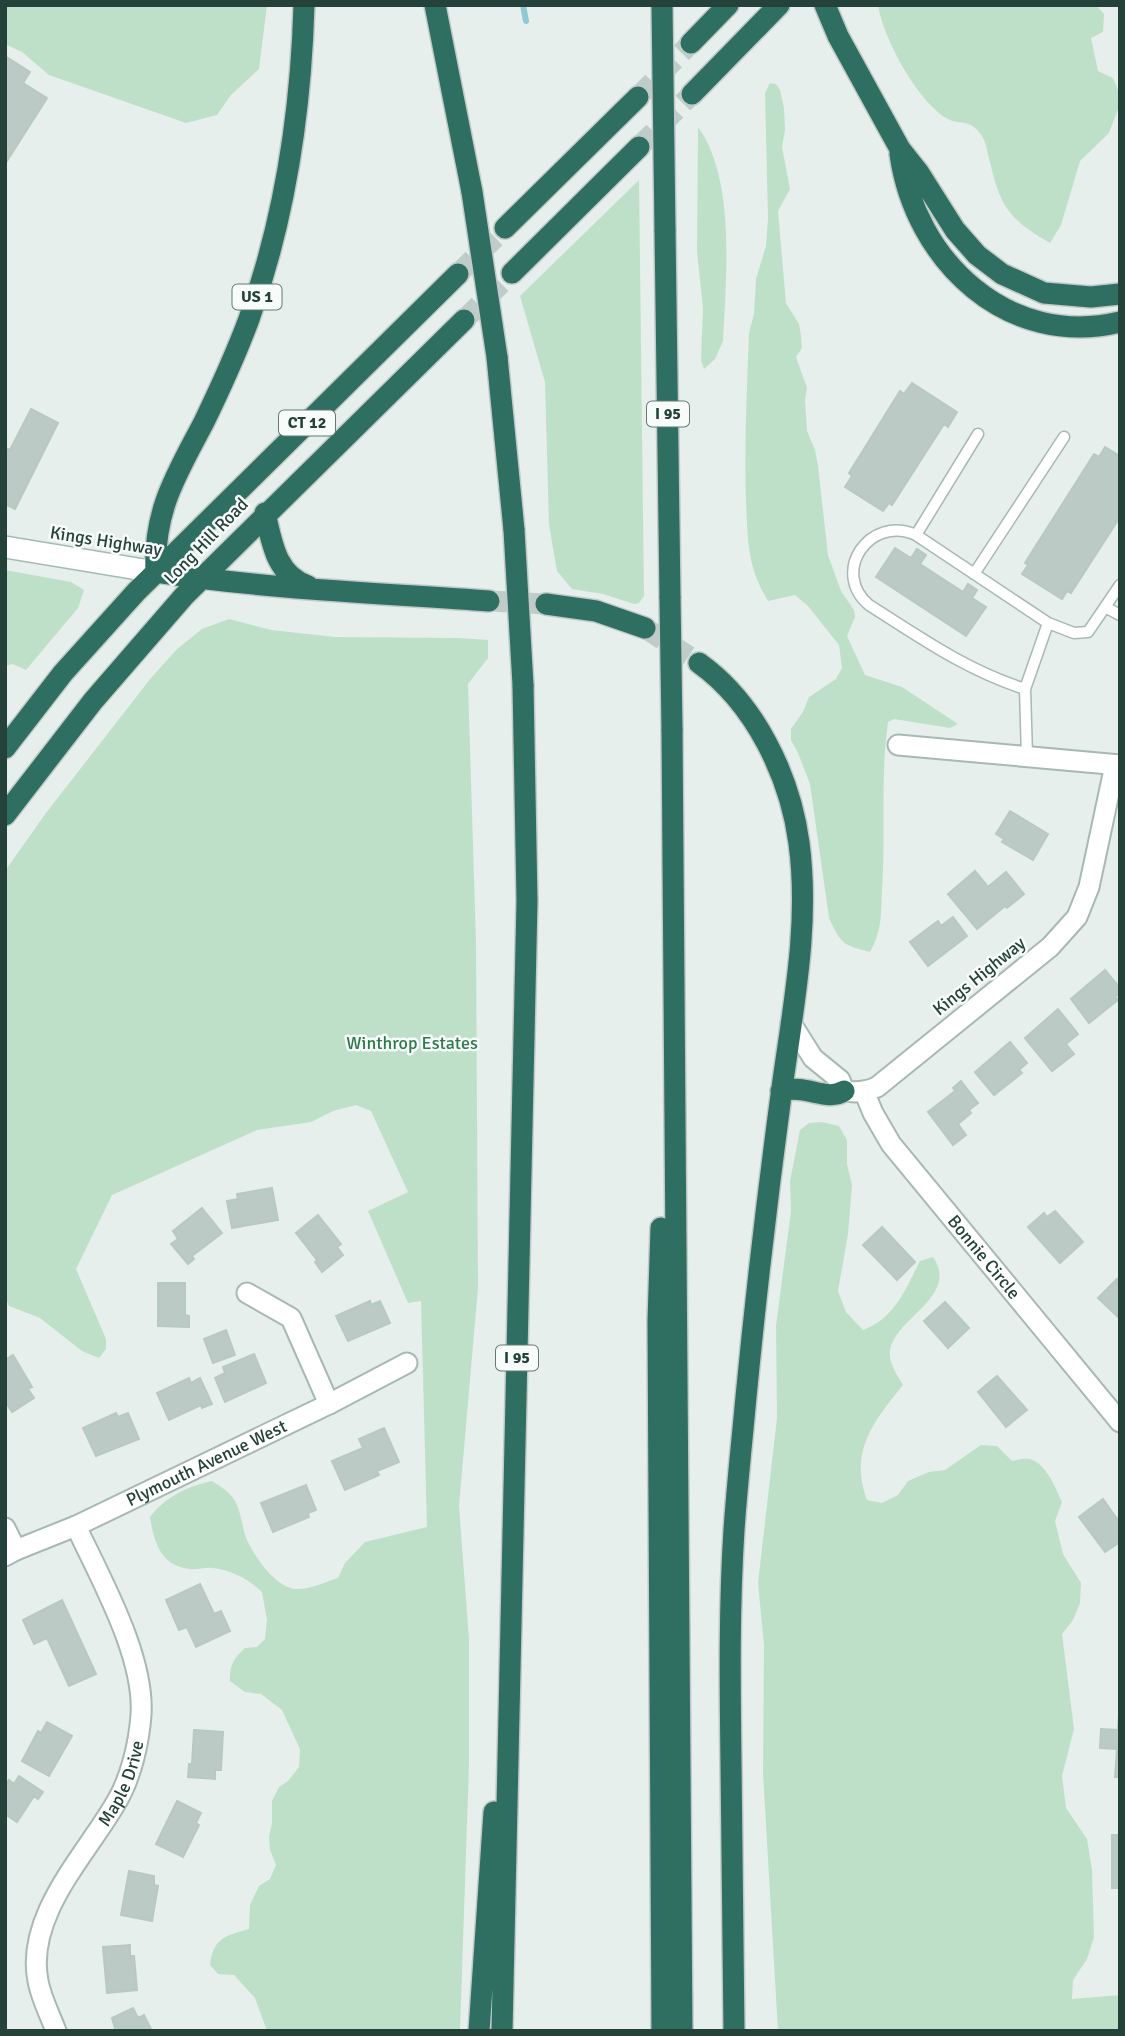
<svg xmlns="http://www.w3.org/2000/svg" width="1125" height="2036" viewBox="0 0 1125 2036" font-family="Signika,sans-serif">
<rect width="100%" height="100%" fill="#e6efeb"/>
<path fill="#bfe0c8" d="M5,5h262l-8,64 -28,26 -14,20 -31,8 -137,-48 -27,-23 -17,-8z
M878,5h218l8,9 -1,18 -12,6 7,33 15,7 7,17v9l-11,29 -29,28 -19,64 -11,18c-38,-22 -49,-34 -59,-77 -3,-9 -4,-22 -9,-30 -14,-20 -21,-9 -36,-18 -29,-18 -63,-80 -68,-113z
M770,83l6,1 4,6 4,18 1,22 -3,17 8,42 -12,22 8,92 13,21 2,12 1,12 -6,9 11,31 -2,12 2,31 8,19 3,16 10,89 13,36 13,19 1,7 -8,19 18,39 37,12 56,37 -8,4 -56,-9 -6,3c-8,56 -2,112 -6,168 -1,24 0,41 -12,62 -27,-7 -29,-8 -41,-34l-19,-134 -12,-31 -7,-13v-11l12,-17 6,-15 27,-18 6,-11 -3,-23 -31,-39 -13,-11 -27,6c-21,-35 -20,-60 -22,-99 -2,-57 1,-113 3,-169l5,-19 2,-35 10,-33 2,-27 -3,-126z
M698,127c38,52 28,152 25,214l-8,18 -11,10 -3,-9 2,-52 -6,-56z
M639,180l5,416 -5,7 -5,1 -31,-10 -31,-5 -15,-18 -8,-46 -4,-143 -25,-86z
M5,570l66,12 13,8 -6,18 -52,62 -13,-6 -8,2z
M229,619l42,11 64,7 124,1 29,2v18l-20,26 8,258 2,346 -19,218 10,133v125l-9,267h-193l-12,-33 -21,-23 -16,-1 -8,-9c3,-27 15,-29 39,-36l1,-24 9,-19 11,-7 6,-14 -6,-15 -1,-13 3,-14v-22l7,-14 9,-6 11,-14 1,-18 -18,-39 -21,-16 -16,-2 -15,-11c0,-16 3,-22 15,-33l12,-1 8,-8 2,-19 -5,-28c-15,-14 -29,-21 -49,-24 -8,-1 -15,2 -23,1 -29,-3 -36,-26 -40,-52 15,-20 38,-31 62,-36 8,5 16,10 21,17 9,13 8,28 14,42 7,16 28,47 48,49 13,1 31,-7 43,-11l7,-15 20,-21 62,-15 -6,-226 -13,2 -40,-92 40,-19 -37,-81 -15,-6 -23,6 -22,11 -54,8 -145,65 -36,74 30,70v10l-7,9 -17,-7 -42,-33 -31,-12 -4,-9v-426l41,-58 105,-135 26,-29 25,-20z
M822,1122l17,4 8,14v24l5,21 -4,49 -10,57 8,21 17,18c32,-12 42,-40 57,-69l13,-4c27,39 -38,61 -43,93 -2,12 7,25 13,35 -30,37 -54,67 -36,115l15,3 16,-8 10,-14 21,-9 16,-2 36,-25 16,1 15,15c4,-1 12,-3 17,-2 17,3 27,30 33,43l-7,19 8,33 18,29 -1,20 -7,17 -11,14 12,95 -12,47 4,32 21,31 5,31 2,67 -7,22 -14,21 -1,19 48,-4v36h-342l-15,-258 1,-128 -6,-62 19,-165 -1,-92 15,-115 -1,-30 10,-51 9,-7z"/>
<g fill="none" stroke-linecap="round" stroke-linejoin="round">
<path stroke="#8ec9d4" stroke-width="6" d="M523,5l3,16"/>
</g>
<path fill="#bbcac4" stroke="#b8c9c2" stroke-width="2" d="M5,56l25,16 -7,11 24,15 -42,66z
M912,383l45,29 -9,15 -4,-3 -52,81 -3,-2 -6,8 -38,-24 7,-11 -3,-3 51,-82 4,3z
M31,409l27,14 -43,86 -10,-5v-56l5,2z
M1105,447l15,9v61l-49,76 -4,-2 -5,8 -40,-25 6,-9 -3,-2 69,-109 5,3z
M895,548l16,10 6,-9 9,6 -6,9 43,28 5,-8 9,6 -5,8 14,9 -20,29 -90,-59z
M1010,811l38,23 -15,26 -31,-18 2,-3 -8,-5z
M975,871l13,16 18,-15 18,22 -17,14 -2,-2 -28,23 -29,-35z
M953,917l14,19 -39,30 -18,-24 28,-21 3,5z
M1105,970l15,18v5l-5,4 3,3 -29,23 -18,-24z
M1058,1009l20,25 -12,10 8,10 -22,17 -27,-33z
M1010,1042l17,21 -8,7 3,3 -28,22 -19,-23z
M961,1081l17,22 -9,7 2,3 -13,11 8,11 -13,10 -25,-33 27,-21 -2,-3z
M272,1188l6,32 -46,8 -5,-27 11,-2 -1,-5z
M202,1208l20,25 -30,23 2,3 -6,5 -17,-20 7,-5 -5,-8z
M1055,1211l28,31 -23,21 -32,-36 16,-14 3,4z
M318,1215l23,29 -4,3 6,8 -21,17 -7,-10 2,-2 -21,-27z
M882,1227l33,35 -18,18 -34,-35z
M1117,1279l3,3v37l-22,-21z
M158,1283h27v32l4,1v11l-31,-1z
M370,1301l1,4 9,-4 10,22 -42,18 -12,-25z
M945,1302l24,26 -21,20 -24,-27z
M226,1330l9,25 -22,8 -9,-24z
M254,1354l12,29 -41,19 -10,-24 10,-5 -2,-6z
M13,1355l19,32 -4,2 6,9 -22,14 -7,-11v-41z
M997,1376l30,34 -21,17 -28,-35z
M189,1378l2,5 9,-5 12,26 -10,4 -1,-3 -32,15 -12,-27z
M116,1413l2,4 10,-4 11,26 -43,17 -13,-28z
M384,1428l15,34 -22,9 2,4 -34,15 -13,-29 31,-13 -4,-9z
M306,1485l10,25 -8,3 1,4 -36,15 -12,-29z
M1103,1499l17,24v19l-15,10 -26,-35z
M200,1584l14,30 7,-3 9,20 -34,16 -9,-20 -8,3 -13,-30z
M62,1600l34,74 -27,12 -22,-48 -13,6 -11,-24z
M1119,1715h1v62h-5l2,-28 -17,-1 1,-19 17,1z
M47,1722l25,14 -23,40 -27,-15 16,-30 3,2z
M194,1730l29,2 -2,38h-6v9l-27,-2 1,-13h3z
M19,1776l24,16 -5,7 -4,-3 -17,26 -12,-8v-28l4,-6 5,4z
M177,1801l24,12 -5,10 3,2 -16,32 -27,-13z
M1112,1835h8v53h-8z
M129,1871l25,5v9l4,1 -6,35 -31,-6z
M130,1945v11h4l3,34 -30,3 -4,-46z
M133,2008l5,10 6,-3 8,16h-33l-2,-4 -2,1 -3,-10z"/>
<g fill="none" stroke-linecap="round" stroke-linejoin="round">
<path stroke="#bfccc8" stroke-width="21" stroke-dasharray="21 10" stroke-linecap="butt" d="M638,97l53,-54
M639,147l53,-53
M458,274l47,-46
M464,320l48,-47
M489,601l57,3
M645,628l54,35"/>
<defs>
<path id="lane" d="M978,434l-62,101c-46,-21 -86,37 -47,70 52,33 97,65 156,84l2,67
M916,535l132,88 -23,66
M974,574l90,-137
M1105,607l15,8
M1048,623l26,10 14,-1 32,-47"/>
<g id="street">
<path d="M898,745l222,20"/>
<path d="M791,1023l22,35 27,22 4,11c12,2 22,1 33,-4l173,-140 27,-30 12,-30 26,-122"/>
<path id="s1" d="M864,1091l9,22 18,31 229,278"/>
<path d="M247,1293l44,25 38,86"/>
<path d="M5,1528l11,22"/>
<path id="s2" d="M5,1556l11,-6 60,-24 253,-122 78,-41"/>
<path id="s3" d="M56,2031c-6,-16 -15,-33 -18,-50 -13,-66 49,-127 79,-180 14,-24 22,-58 24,-86 4,-59 -41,-137 -65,-189"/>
</g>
<path id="secondary" d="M5,547l151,25"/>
<path id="highway" d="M435,5l37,187
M825,5l13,31 62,113 19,24 36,57 22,25 25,19 42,19 47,4 29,-3
M691,43l37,-38
M692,94l87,-89
M900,154c15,107 108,195 220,168
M505,228l133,-131
M665,230l5,368
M512,273l127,-126
M497,357l17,173
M265,513c7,30 11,62 43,73
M156,572c-3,-62 21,-98 48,-150 16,-33 32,-68 45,-103 36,-101 52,-207 55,-314
M156,572c110,17 222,21 333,29
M546,604l50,7 49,17
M699,663c56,40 91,113 100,180 11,82 -6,164 -17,245 -14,103 -26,206 -36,309 -4,44 -9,89 -12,133 -5,77 -4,155 -3,233 1,89 2,178 3,268
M672,729l10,1302
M5,748l58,-75 73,-81 322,-318
M5,815l88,-114 91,-105 280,-276
M781,1091c26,-7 45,11 63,0
M661,1228l-3,93 4,710
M479,2031l15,-219
M502,2031l25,-1130 -4,-216"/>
</defs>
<use href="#lane" stroke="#a8b8b2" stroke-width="13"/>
<use href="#street" stroke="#a8b8b2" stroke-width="23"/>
<use href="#secondary" stroke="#a4bbb3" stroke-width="24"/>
<use href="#highway" stroke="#c2cac8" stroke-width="24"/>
<use href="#lane" stroke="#fff" stroke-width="10"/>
<use href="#street" stroke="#fff" stroke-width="19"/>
<use href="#secondary" stroke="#fff" stroke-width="21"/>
<use href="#highway" stroke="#2f6f62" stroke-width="21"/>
<defs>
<path id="highway-bridge" d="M662,5l3,225
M472,192l25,165
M514,530l9,155
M670,598l2,131"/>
</defs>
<use href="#highway-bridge" stroke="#c2cac8" stroke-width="24" stroke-linecap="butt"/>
<use href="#highway-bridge" stroke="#2f6f62" stroke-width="21"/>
</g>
<g text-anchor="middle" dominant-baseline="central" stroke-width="5" stroke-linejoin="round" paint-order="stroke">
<g fill="#f7fbf9" stroke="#637a73" stroke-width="2">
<rect x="232.5" y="284.5" width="49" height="25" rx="5"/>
<rect x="647" y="401.5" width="42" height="25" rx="5"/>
<rect x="279" y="410.5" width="56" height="25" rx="5"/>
<rect x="496" y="1345.5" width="42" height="25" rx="5"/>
</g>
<g font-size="16" font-weight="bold" fill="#24423a">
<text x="257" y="297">US 1</text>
<text x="668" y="414">I 95</text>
<text x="307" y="423">CT 12</text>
<text x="517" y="1358">I 95</text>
</g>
<g font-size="18" fill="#24423a" stroke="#f7fbf9">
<text transform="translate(106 541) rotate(9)">Kings Highway</text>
<text transform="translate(206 541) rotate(-46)">Long Hill Road</text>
<text transform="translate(979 976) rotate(-39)">Kings Highway</text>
<text stroke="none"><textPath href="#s1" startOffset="206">Bonnie Circle</textPath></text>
<text stroke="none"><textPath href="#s2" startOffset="222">Plymouth Avenue West</textPath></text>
<text stroke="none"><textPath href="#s3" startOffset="273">Maple Drive</textPath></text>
</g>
<g font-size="18" fill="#2d7a4b" stroke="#f7fbf9">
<text x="412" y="1043">Winthrop Estates</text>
</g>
</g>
<rect width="1125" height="2036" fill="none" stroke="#24423a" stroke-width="14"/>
</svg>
